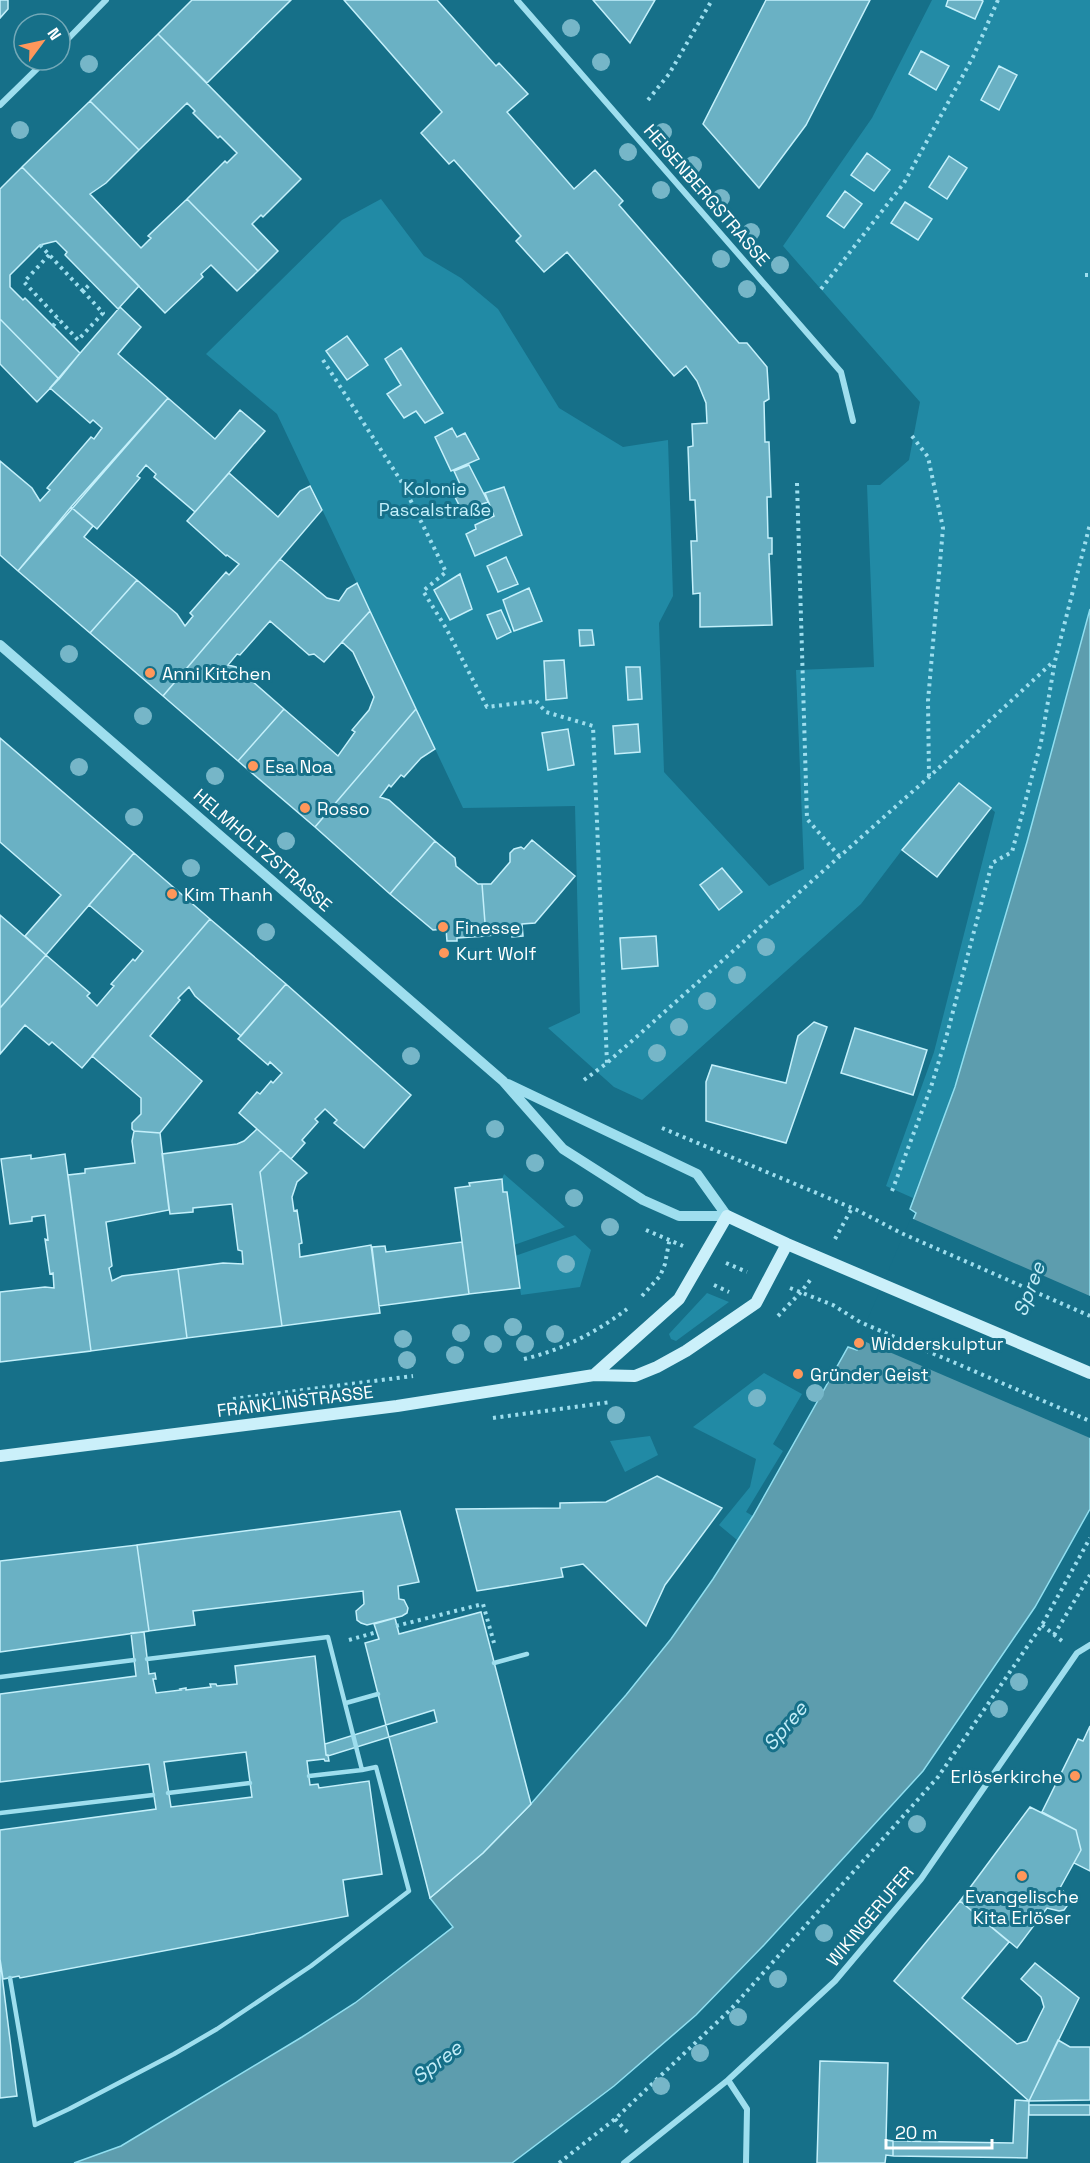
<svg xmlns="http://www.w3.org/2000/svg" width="1090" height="2163" viewBox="0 0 1090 2163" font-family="'Space Grotesk',sans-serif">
<rect width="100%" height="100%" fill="#167089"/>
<path fill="#218aa5" d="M932,0h158v609l-63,233 -72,245 -42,111 -27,-12 48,-134 61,-240 -37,-29 -56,67 -41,54 -219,196 -28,-13 -66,-59 32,-15 -5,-207 -112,2 -186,-394 -71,-60 136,-134 39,-21 43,57 37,22 37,31 61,99 64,39 45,-7 5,156 -14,27 5,149 105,114 35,-17 -8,-199 78,-3 -7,-182h13l29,-25 11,-58 -137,-156 89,-128z
M504,1174l61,53 -51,18 -7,-53h-4l-1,-13z
M575,1235l16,15 -11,37 -59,8 -6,-39z
M707,1293l22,9 -53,39 -5,-2 -2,-5z
M764,1373l38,21 -29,50 10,7 -37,61 7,4 -16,24 -18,-15 31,-38 6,-28 -63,-32z
M650,1436l8,19 -33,17 -15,-31z"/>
<path fill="#5d9dae" stroke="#90dff1" stroke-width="1.5" d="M1090,609v900l-55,98 -112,164 -159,174 -68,70 -82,71 -102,77h-438l47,-17 181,-109 53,-34 98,-76 -23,-29 53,-45 47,-48 96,-110 45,-56 42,-60 40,-63 95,-169 9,3 59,-137 -6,-4 45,-122 72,-245z"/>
<path fill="#167089" d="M911,1218l179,78v142l-231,-99z"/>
<path fill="#6ab1c4" stroke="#c4f0fb" stroke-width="1.5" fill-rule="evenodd" d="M0,0h8v9l-8,9z
M192,0h99l-84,83 -49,-49z
M344,0h93l59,66 3,-3 29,31 -21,18 67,77 21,-19 28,31 -4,4 120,138h8l20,24 2,32 -5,3 1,40h4l2,55h-4l1,41h4v16h-3l3,71 -72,2v-34l-7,1 -2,-53h6l-2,-41h-5l-2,-53 5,-1 -1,-22 15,-1 -1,-20 -9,-22 -11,-15 -12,10 -107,-124 -23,20 -28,-31 5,-5 -67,-76 -5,4 -28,-31 21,-21z
M593,0h62l-25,43z
M766,0h104l-64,125 -47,63 -56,-64z
M948,0h33l2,1 -8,18 -29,-13z
M158,34l143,145 -38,38 -2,-2 -9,9 26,27 -20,20 -71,-72 38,-38 2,2 10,-10 -17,-17 -2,2 -25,-25 2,-2 -8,-8 -48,47 -49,-49z
M921,51l28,15 -13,24 -27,-16z
M999,66l18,9 -18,35 -18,-10z
M90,101l49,49 -33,33 -16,11 51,54 10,-10 -3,-2 39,-37 71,72 -21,20 -26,-26 -10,9 2,3 -38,36 -143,-146z
M867,153l23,17 -16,21 -23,-16z
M949,156l18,12 -20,31 -18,-12z
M22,167l117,119 -21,23 -53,-54 2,-3 -11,-11 -16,4 -30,30v12l13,13 2,-2 55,55 -21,26 -59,-60v-130z
M845,191l17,13 -18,24 -17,-12z
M905,202l27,17 -14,21 -27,-17z
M120,307l21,20 -23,27 50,44 -150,173 -18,-16v-94l32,27 8,13 10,-11 -3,-2 44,-51 3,2 8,-11 -9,-8 -3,3 -40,-35z
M0,319l59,60 -22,23 -37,-38z
M347,336l21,29 -21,15 -21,-29z
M401,348l42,65 -18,10 -9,-12 -12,7 -17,-24 14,-9 -16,-26z
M168,398l47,41 25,-29 25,21 -70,81 -41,-35 2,-3 -10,-9 -9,11 3,2 -43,51 -26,-22z
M452,428l5,9 8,-4 14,26 -28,12 -16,-34z
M469,465l19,37 -26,9 -11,-22 9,-5 -6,-13z
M229,473l49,44 22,-26 10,-5 12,24 -159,186 -73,-63 47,-53 40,34 8,12 8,-10 -3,-3 36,-41 3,3 10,-11 -12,-9 -1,1 -39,-35z
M504,487l18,48 -47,21 -9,-22 10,-5 -1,-4 19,-9 -9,-23z
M71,507l22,19 -9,11 53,43 -47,53 -72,-62z
M506,557l12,27 -20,8 -11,-26z
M280,559l47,39 12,3 8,-12 10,-6 13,28 -46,51 -10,-8 -5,1 -39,-34 -30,34 -3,-1 -9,11 8,2 48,42 -46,52 -75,-65z
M460,574l12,35 -22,11 -16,-30z
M529,588l13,33 -28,10 -11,-31z
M501,610l10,22 -14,7 -10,-24z
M370,611l46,98 -101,118 -77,-66 46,-52 54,47 17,-24 -3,-2 17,-20 5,-13 -21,-45 -11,-10z
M579,630h13l2,15 -14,1z
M564,660l3,38 -21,2 -2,-39z
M626,667h14l2,32 -14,1z
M416,709l19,40 -14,9 -17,19 -3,-2 -10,12 -2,-2 -9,12 9,3 46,41 -45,53 -75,-67z
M638,724l2,28 -25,2 -2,-28z
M568,729l6,36 -26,5 -6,-37z
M0,738l134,115 -88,102 -21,-19 36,-41 -61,-53z
M959,783l32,25 -54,69 -35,-27z
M532,840l43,36 -40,47 -13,1 1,12 -11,1v-4l-26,3 -4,-52h9l19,-22v-9l4,-4 7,-2 3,2z
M435,841l20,17 1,8 22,18h4l4,52 -29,2v3h-10l-1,-12 -13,1 -43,-36z
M134,853l76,66 -128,149 -30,-26 -3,3 -24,-20 -25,29v-46l46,-53 44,38 -3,3 10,10 17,-20 -3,-2 22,-25 2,2 8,-10 -54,-46z
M722,868l20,24 -23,18 -19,-25z
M0,915l46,40 -46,53z
M210,919l76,65 -45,52 -46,-40 -6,-9 -11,11 2,2 -30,36 52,45 -42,52 -26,-2 -2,-2v-6l9,-9v-16l-49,-42z
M656,936l2,30 -36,3 -2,-31z
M286,984l125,111 -47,53 -30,-25 3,-3 -12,-11 -10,10 3,3 -16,18 3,3 -14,16 -52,-46 18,-21 3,2 11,-13 2,2 9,-10 -12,-11 -2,3 -30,-26z
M814,1022l13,5 -41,116 -80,-22v-39l6,-17 74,18 12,-47z
M855,1028l72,22 -14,45 -72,-22z
M257,1129l24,21 -21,22 22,154 -95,12 -9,-69 45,-6 20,1 -1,-13 -4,-1 -6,-46 -39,4v4l-23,2 -8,-60 75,-10 7,-3z
M134,1131l26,2 9,77 -63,12 6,44 -3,2 3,13 10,-5 56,-7 9,69 -96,13 -23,-176 17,-2v-4l50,-6 -3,-22z
M281,1150l26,23 -10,9 -5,15 2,14 3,-1 5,33 -3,1 1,13 71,-12 9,68 -98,13 -22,-154z
M65,1154l26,197 -91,11v-70l45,-5 9,1 -1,-15 -3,1 -5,-35 3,1 -3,-25 -13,2v4l-22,3 -9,-65 30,-4v4z
M502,1179l1,13h4l13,96 -51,6 -14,-106 15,-2 -1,-3z
M462,1242l7,52 -90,12 -7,-59 13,-1 1,6z
M657,1476l65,32 -57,77 -19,41 -63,-62 -22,4 2,9 -86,14 -21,-82 104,-1v-5l46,-1z
M400,1511l19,71 -21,4 1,13 5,1 4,8 -1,5 -5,3 -35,9 -6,-2 -4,-3 -1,-9 8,-7 -1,-13 -170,20 2,14 -46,6 -12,-86z
M137,1545l12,86 -149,21v-91z
M481,1612l50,192 -48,49 -53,45 -65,-255 14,-4 -5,-15 21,-6 4,16z
M144,1632l5,42 6,-1 1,6h-3l3,14 25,-3 -1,-1 6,-1v2l25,-3 -1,-3h6l1,2 20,-2 -2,-18 80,-10 11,99h2l1,6h-4l-1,-2 -17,2 3,24 8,-1 1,4 50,-7 13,93 -39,6 5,36 -328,62 -1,-2 -16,3 -3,-20v-129l156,-21 -7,-45 -149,18v-88l136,-18 -5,-43zM246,1752l6,45 -81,10 -7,-45z
M434,1710l3,12 -109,34 -2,-1 -1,-11z
M1090,1726v145l-16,-8 7,-13 -5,-20 -34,-18 36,-73 5,2z
M1030,1807l46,23 5,20 -21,38 9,9 -2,9 -3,4 -5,1 -12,-3 -30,40 -57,-47z
M960,1901l49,41 -47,56 55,46 10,-3 17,-34 -3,-10 -20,-18 14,-16 44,35 -50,103 -135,-120z
M0,1959l17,137 -17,2z
M1058,2040l12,7h20v53l-61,1z
M820,2061l68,2 -2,77 7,1v15l-7,-1 -1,8h-68z
M1015,2100l14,1 -2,57 -134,-2v-15l120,2z
M1029,2105h61v10h-61z"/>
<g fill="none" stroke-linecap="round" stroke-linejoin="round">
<path stroke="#9edeee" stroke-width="4" stroke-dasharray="3 4.5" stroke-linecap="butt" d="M648,100l21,-26 43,-74
M40,245l43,46 9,-9
M49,255l-25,27 54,58 25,-27 -20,-22
M1085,275h5
M821,289l83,-106 69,-126 25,-57
M53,326l5,-7
M323,360l78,121 45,91 -23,19 23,37 41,79 49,-6 10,11 47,14 14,337
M912,436l16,21 15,71 -15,173 1,75
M797,483l10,336 33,38
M584,1080l23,-17 322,-286 125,-116
M662,1128l195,82 44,23 189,83
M892,1191l39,-104 15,-49 46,-175 20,-11 29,-110 14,-81 35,-137
M646,1230l37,16
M835,1239l17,-31
M726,1263l21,9
M714,1285l15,7
M790,1288l43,17 27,17 230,99
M642,1296l18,-20 5,-12 5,-27
M778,1316l23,-24 10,-13
M524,1359c38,-9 73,-27 103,-50
M233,1399l180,-23
M493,1418l118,-16
M1042,1625l20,16
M396,1626l87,-22 11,39
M1054,1635l36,-60
M349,1640l28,-8
M615,2119l14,15
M559,2163l56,-44 116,-110 207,-232 104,-152 48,-87"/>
<path stroke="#9edeee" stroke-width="4.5" d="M147,1659l181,-22 34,133 -53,6
M494,1663l33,-9
M0,1677l134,-17
M346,1703l32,-9
M168,1793l82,-10
M0,1813l153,-18
M10,1978l25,147 34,-16 105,-55 43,-25 94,-63 98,-75 -33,-124 -14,3"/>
<path stroke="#9edeee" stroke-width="6" d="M517,0l324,372 12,49
M60,47l46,-47
M0,105l46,-45
M728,2080l19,29 -1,54
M624,2163l104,-83 107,-99 86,-102 156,-226 13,-8"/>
<path stroke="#9edeee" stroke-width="10" d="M0,645l503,436 60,68 80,51 36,16h48
M508,1084l189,90 30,42"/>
<path stroke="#cbf0fa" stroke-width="12" d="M594,1375l85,-76 48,-83 60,28 303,129
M0,1456l397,-50 197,-31 41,1 22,-9 29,-16 70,-48 31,-59"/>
</g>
<g fill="#76b6c8">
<circle cx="571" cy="28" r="9"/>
<circle cx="601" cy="62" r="9"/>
<circle cx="89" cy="64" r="9"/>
<circle cx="20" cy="130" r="9"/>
<circle cx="663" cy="132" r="9"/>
<circle cx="628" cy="152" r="9"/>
<circle cx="693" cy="165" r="9"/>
<circle cx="661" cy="190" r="9"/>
<circle cx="721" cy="198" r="9"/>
<circle cx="751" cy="232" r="9"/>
<circle cx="721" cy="259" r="9"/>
<circle cx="780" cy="265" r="9"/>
<circle cx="747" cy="289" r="9"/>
<circle cx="69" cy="654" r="9"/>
<circle cx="143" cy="716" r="9"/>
<circle cx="79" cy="767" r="9"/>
<circle cx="215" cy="776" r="9"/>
<circle cx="134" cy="817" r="9"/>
<circle cx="286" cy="841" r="9"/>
<circle cx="191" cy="868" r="9"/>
<circle cx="266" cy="932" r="9"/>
<circle cx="766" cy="947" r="9"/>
<circle cx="737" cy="975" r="9"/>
<circle cx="707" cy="1001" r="9"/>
<circle cx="679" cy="1027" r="9"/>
<circle cx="657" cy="1053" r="9"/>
<circle cx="411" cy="1056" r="9"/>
<circle cx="495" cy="1129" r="9"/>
<circle cx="535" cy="1163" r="9"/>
<circle cx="574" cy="1198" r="9"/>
<circle cx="610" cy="1227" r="9"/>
<circle cx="566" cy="1264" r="9"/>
<circle cx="513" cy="1327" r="9"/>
<circle cx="461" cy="1333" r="9"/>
<circle cx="555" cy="1334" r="9"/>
<circle cx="403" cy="1339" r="9"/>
<circle cx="493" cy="1344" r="9"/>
<circle cx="525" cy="1344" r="9"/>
<circle cx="455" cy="1355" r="9"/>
<circle cx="407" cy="1360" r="9"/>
<circle cx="815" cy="1393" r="9"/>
<circle cx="757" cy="1398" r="9"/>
<circle cx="616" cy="1415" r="9"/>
<circle cx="1019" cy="1682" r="9"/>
<circle cx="999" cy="1709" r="9"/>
<circle cx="917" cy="1824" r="9"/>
<circle cx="824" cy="1933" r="9"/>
<circle cx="778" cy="1979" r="9"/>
<circle cx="738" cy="2017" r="9"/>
<circle cx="700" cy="2053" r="9"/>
<circle cx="661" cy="2086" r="9"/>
</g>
<g fill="#ff975b" stroke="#167089" stroke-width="2">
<circle cx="150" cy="673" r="6"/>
<circle cx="253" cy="766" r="6"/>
<circle cx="305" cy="808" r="6"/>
<circle cx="172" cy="894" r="6"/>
<circle cx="443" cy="927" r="6"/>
<circle cx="444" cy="953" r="6"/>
<circle cx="859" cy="1343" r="6"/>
<circle cx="798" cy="1374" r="6"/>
<circle cx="1075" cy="1776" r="6"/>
<circle cx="1022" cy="1876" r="6"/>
</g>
<g text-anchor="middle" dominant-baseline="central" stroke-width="6" stroke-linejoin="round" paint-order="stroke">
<g font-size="18" fill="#fff" stroke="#167089">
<text transform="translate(707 195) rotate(49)">HEISENBERGSTRASSE</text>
<text transform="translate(263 850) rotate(41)">HELMHOLTZSTRASSE</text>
<text transform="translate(295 1401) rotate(-7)">FRANKLINSTRASSE</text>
<text transform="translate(870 1916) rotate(-50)">WIKINGERUFER</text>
</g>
<g font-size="18" fill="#c4f0fb" stroke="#167089">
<text x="435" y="488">Kolonie<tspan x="435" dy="21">Pascalstraße</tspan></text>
</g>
<g font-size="18" fill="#fff" stroke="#167089" text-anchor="start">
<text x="162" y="673">Anni Kitchen</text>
<text x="265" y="766">Esa Noa</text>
<text x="317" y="808">Rosso</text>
<text x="184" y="894">Kim Thanh</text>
<text x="455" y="927">Finesse</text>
<text x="456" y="953">Kurt Wolf</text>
<text x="871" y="1343">Widderskulptur</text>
<text x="810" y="1374">Gründer Geist</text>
<text x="1063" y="1776" text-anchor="end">Erlöserkirche</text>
<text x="1022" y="1896" text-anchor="middle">Evangelische<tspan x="1022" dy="21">Kita Erlöser</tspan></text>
</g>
<g font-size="20" font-style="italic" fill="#c4eef9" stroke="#167089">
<text transform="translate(1029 1289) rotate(-69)">Spree</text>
<text transform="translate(785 1726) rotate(-50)">Spree</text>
<text transform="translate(437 2062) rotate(-37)">Spree</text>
</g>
</g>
<g transform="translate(42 42) rotate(57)"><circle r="28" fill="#167089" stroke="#73a9b8" stroke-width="1.5"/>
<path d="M0-4.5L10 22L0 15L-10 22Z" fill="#ff975b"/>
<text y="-9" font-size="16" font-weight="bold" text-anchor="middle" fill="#ffffff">N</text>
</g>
<path d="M886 2139v9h106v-9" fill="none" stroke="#ffffff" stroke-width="3"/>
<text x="895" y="2139" font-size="18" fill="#ffffff" stroke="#167089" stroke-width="4.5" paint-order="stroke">20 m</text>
</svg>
